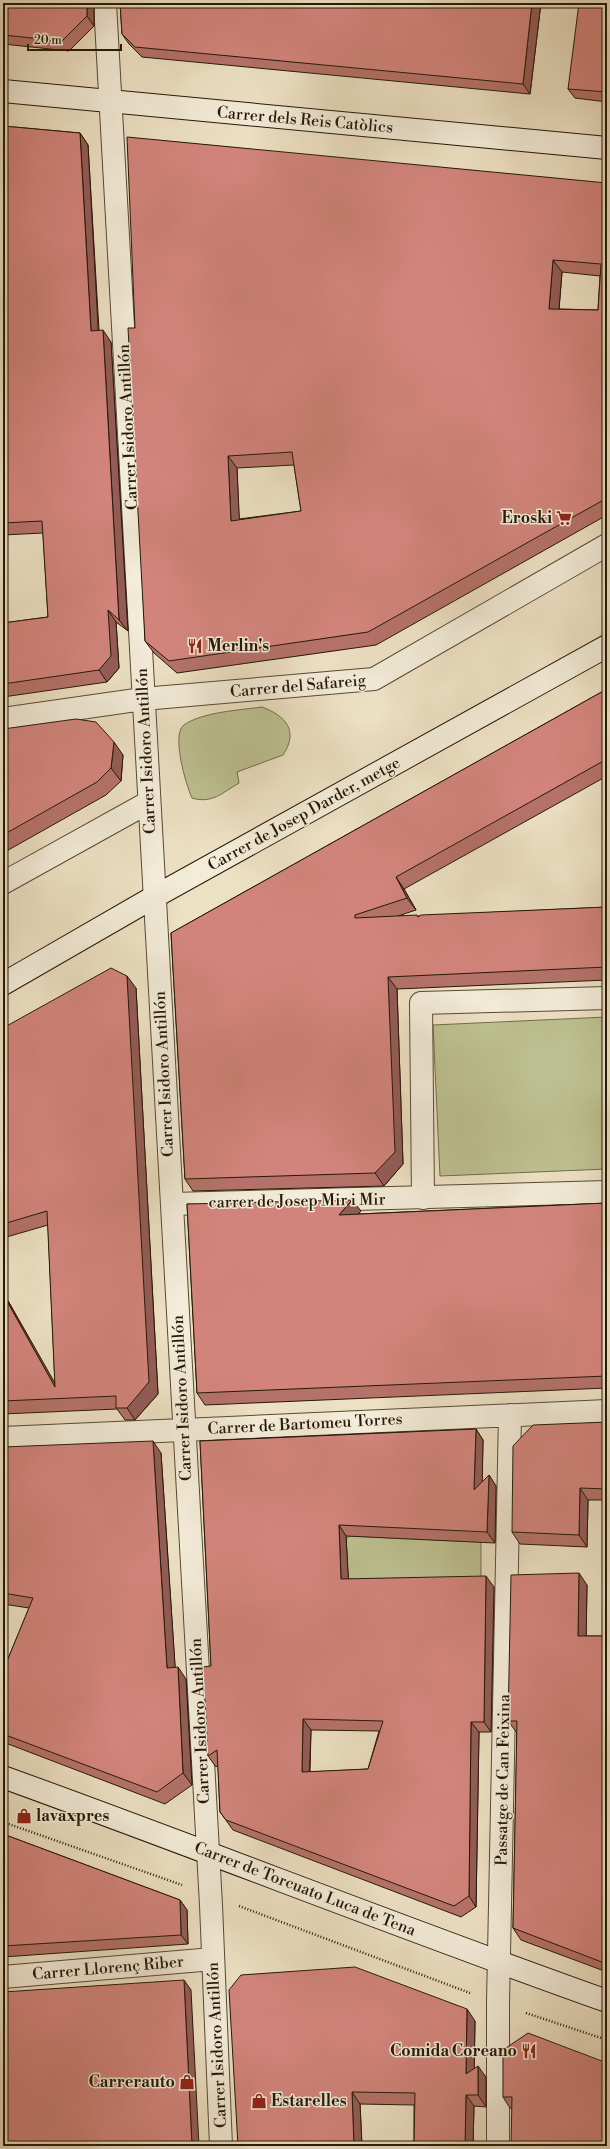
<svg xmlns="http://www.w3.org/2000/svg" width="610" height="2149" viewBox="0 0 610 2149" font-family="'Libre Bodoni',serif">
<rect width="100%" height="100%" fill="#ede1c4"/>
<filter id="stains"><feTurbulence type="fractalNoise" baseFrequency=".005" numOctaves="4"/><feColorMatrix values="0 0 0 0 .2 0 0 0 0 .09 0 0 0 0 .02 0 0 0 .5 -.17"/></filter>
<radialGradient id="worn" r=".72"><stop offset=".6" stop-color="#630" stop-opacity="0"/><stop offset="1" stop-color="#630" stop-opacity=".3"/></radialGradient>
<path fill="#bdc191" stroke="#716c4c" d="M262,707c24,9 37,24 21,48l-46,17 2,11c-17,10 -27,21 -47,15 -6,-13 -21,-64 -8,-73 18,-13 57,-15 78,-18z
M607,1017v152l-167,7 -7,-151z
M351,1536l130,6v45l-132,3 -3,-52z"/>
<g fill="none" stroke-linecap="round" stroke-linejoin="round">
<defs>
<path id="street" d="M105,3l106,1902 10,241
M3,719l140,-20 231,-20 233,-134
M3,883l146,-81
M423,1198l-2,-195 186,-5
M172,1204l435,-12
M3,1438l604,-27
M3,1977l210,-18
M498,2146v-143l12,-588"/>
<path id="secondary" d="M3,91l604,57
M3,984l151,-87 453,-251
M3,1777c202,73 401,152 604,224"/>
</defs>
<use href="#street" stroke="#574a36" stroke-width="24"/>
<use href="#secondary" stroke="#251807" stroke-width="24"/>
<path stroke="#251807" stroke-width="2.5" stroke-dasharray="1 2" stroke-linecap="butt" d="M3,1822l179,63
M239,1906l231,87
M526,2013l81,27"/>
<use href="#street" stroke="#f3ecd9" stroke-width="22"/>
<use href="#secondary" stroke="#f3ecd9" stroke-width="22"/>
</g>
<path fill="#b5726b" stroke="#251807" fill-rule="evenodd" d="M3,3h91v23l-25,25 -66,-7z
M120,3h421l-11,91 -388,-37 -13,-13 -7,-10z
M607,3v99l-32,-4 -7,-9z
M3,126l77,7 8,12 11,185 12,12 17,289 -12,-9 3,46 -12,14 -104,15v-74l45,-6 -5,-84 -40,2z
M607,183v332l-231,130 -199,28 -23,-20 -9,-12 -10,-313zM562,272l38,4 -2,34 -39,-1zM294,465l7,46 -62,8 -2,-51z
M607,689v87l-203,113 12,21 -18,6h20l189,-9v73l-210,9 6,175 -19,22 -191,5 -8,-12 -14,-246z
M3,729l120,26 -2,26 -15,14 -103,58z
M136,988l22,406 -23,26h-10l-8,-11 -114,5v-122l52,92 -7,-159 -45,13v-210z
M607,1203v185l-402,17 -8,-12 -10,-189 174,7 -3,3z
M607,1422v78h-19l-1,47 -67,-3 -8,-12z
M476,1429l7,11 -1,42 7,-7 7,11 -1,57 -149,-7 2,43 146,8 -3,145h-12l-3,175 -15,10 -228,-87 -13,-18 -2,-47 -2,2 -8,-11 3,-90 -11,-225zM311,1730l68,1 -11,38 -58,3z
M3,1447l158,6 14,214 11,12 6,106 -27,19 -162,-62v-71l26,-63 -26,-4z
M587,1585l-1,51h21v336l-86,-32 -8,-12 4,-195 -9,-12z
M3,1834l177,66 7,10 1,34 -185,13z
M475,2021l-1,47 12,9v30l-12,-1 -1,40h-59v-41l-54,-1 2,42h-124z
M607,2063l-95,45h-2l-7,-11z"/>
<path fill="#935c57" stroke="#251807" d="M87,3h7v23l-7,-10z
M532,3h9l-11,91 -7,-10z
M80,133l8,12 11,198 -8,-12z
M553,260l9,12 -4,50 -9,-13z
M103,330l8,12 17,289 -9,-11z
M228,456l9,12 3,65 -9,-12z
M108,610l8,12 3,46 -12,14 -8,-12z
M114,742l9,13 -2,26 -10,-13z
M396,877l8,12 12,21 -9,-12z
M127,976l9,12 22,406 -23,26 -8,-12z
M388,977l9,12 6,175 -19,22 -9,-13z
M352,1200l9,11 -14,15 -8,-11z
M3,1292l61,107 -9,-12 -52,-93z
M476,1429l7,11 -1,61 -8,-11z
M153,1441l8,12 15,227 -9,-12z
M489,1475l7,11 -1,57 -8,-11z
M580,1488l8,12 -1,47 -8,-12z
M339,1525l7,11 3,54 -8,-11z
M579,1573l8,12 -1,62 -8,-11z
M486,1576l8,11 -3,145 -7,-10z
M178,1667l8,12 6,106 -9,-12z
M303,1719l8,11 -2,53 -7,-11z
M471,1722l8,10 -3,175 -7,-11z
M180,1900l7,10 1,34 -7,-9z
M184,1980l7,10 8,156h-7z
M467,2009l8,12 -1,64 -8,-11z
M478,2066l8,11v30l-8,-12z
M352,2092l8,12 2,42h-8z
M466,2095l8,11 -1,40h-8z"/>
<path fill="#d2847c" stroke="#251807" fill-rule="evenodd" d="M3,3h84v13l-25,25 -59,-6z
M120,3h412l-9,81 -388,-37 -13,-13z
M579,3h28v89l-39,-3z
M3,126l77,7 11,198 12,-1 16,290 -11,-10 3,46 -12,14 -96,14v-61l45,-6 -6,-96 -39,2z
M127,137l480,46v315l-239,134 -199,29 -24,-20 -17,-313h7zM553,260l48,4 -3,46 -49,-1zM292,452l9,59 -70,10 -3,-65z
M607,689v70l-211,118 11,21 -52,17v3l62,-3 1,2 3,-2 186,-8v60l-219,10 7,175 -20,21 -190,6 -14,-246z
M76,719l20,3 18,20 -3,26 -14,14 -94,53v-106z
M111,968l16,8 22,406 -22,26h-11v-12l-113,5v-107l52,93 -8,-176 -44,13v-196z
M352,1200l-13,15 268,-12v173l-410,17 -10,-189z
M607,1422v67l-27,-1 -1,47 -67,-3 1,-86 20,-21z
M476,1429l-2,61 15,-15 -2,57 -148,-7 2,54 145,-3 -2,146h-13l-2,174 -15,10 -228,-86 -6,-8 -3,-62 -9,6 -5,-89 8,-1 -11,-225zM303,1719l80,2 -15,48 -66,3z
M153,1441l14,227 11,-1 5,106 -26,19 -154,-58v-63l30,-73 -30,-5v-146z
M579,1573l-1,63h29v328l-94,-36 4,-207h-9l3,-146z
M3,1834l177,66 1,35 -178,11z
M355,1967l112,42 -1,65 12,-8v29h-12l-1,51h-51l1,-53 -63,-1 2,54h-116l-9,-156 12,-15z
M184,1980l8,166h-189v-154z
M528,2033l79,30v83h-96l1,-49h-9v-47z"/>
<defs>
<symbol id="supermarket-bare" viewBox="-9 -9 18 18"><path d="M-6-5.5h2.5l.6 2H6L4.5 2H-2.5L-4.4-4H-6ZM-1.5 3.2a1.3 1.3 0 1 0 .1 0ZM3 3.2a1.3 1.3 0 1 0 .1 0Z" fill="#8f2418" stroke="#f3ecd9" stroke-width="2.5" paint-order="stroke"/></symbol>
<symbol id="restaurant-bare" viewBox="-9 -9 18 18"><path d="M-5-6h1v4h1v-4h1v4h1v-4h1v5L-1.5 .5V6h-2V.5L-5-1ZM5-6V6H3V1.5H1.5Q1.5-4 5-6Z" fill="#8f2418" stroke="#f3ecd9" stroke-width="2.5" paint-order="stroke"/></symbol>
<symbol id="shop-bare" viewBox="-9 -9 18 18"><path d="M-5-2.5h2.3a2.7 3.5 0 0 1 5.4 0H5L5.5 6h-11ZM-1.5-2.5h3a1.5 2.3 0 0 0-3 0Z" fill="#8f2418" stroke="#f3ecd9" stroke-width="2.5" paint-order="stroke"/></symbol>
</defs>
<g fill-rule="evenodd">
<use href="#supermarket-bare" x="553" y="507" width="22" height="22"/>
<use href="#restaurant-bare" x="184" y="635" width="22" height="22"/>
<use href="#shop-bare" x="13" y="1805" width="22" height="22"/>
<use href="#restaurant-bare" x="518" y="2040" width="22" height="22"/>
<use href="#shop-bare" x="176" y="2071" width="22" height="22"/>
<use href="#shop-bare" x="248" y="2090" width="22" height="22"/>
</g>
<g text-anchor="middle" dominant-baseline="central" stroke-width="3" stroke-linejoin="round" paint-order="stroke">
<g font-size="16" fill="#251807" stroke="#f3ecd9">
<text transform="translate(305 120) rotate(5)">Carrer dels Reis Catòlics</text>
<text transform="translate(128 427) rotate(-93)">Carrer Isidoro Antillón</text>
<text transform="translate(298 686) rotate(-5)">Carrer del Safareig</text>
<text transform="translate(146 751) rotate(-93)">Carrer Isidoro Antillón</text>
<text transform="translate(304 814) rotate(-29)">Carrer de Josep Darder, metge</text>
<text transform="translate(164 1074) rotate(-93)">Carrer Isidoro Antillón</text>
<text transform="translate(297 1201) rotate(-1)">carrer de Josep Mir i Mir</text>
<text transform="translate(182 1398) rotate(-93)">Carrer Isidoro Antillón</text>
<text transform="translate(305 1424) rotate(-3)">Carrer de Bartomeu Torres</text>
<text transform="translate(200 1721) rotate(-93)">Carrer Isidoro Antillón</text>
<text transform="translate(503 1780) rotate(-89)">Passatge de Can Feixina</text>
<text transform="translate(305 1889) rotate(21)">Carrer de Torcuato Luca de Tena</text>
<text transform="translate(108 1968) rotate(-5)">Carrer Llorenç Riber</text>
<text transform="translate(217 2045) rotate(-93)">Carrer Isidoro Antillón</text>
</g>
<g font-size="16" font-weight="bold" fill="#251807" stroke="#f3ecd9" text-anchor="end">
<text x="552" y="518">Eroski</text>
<text x="207" y="646" text-anchor="start">Merlin's</text>
<text x="36" y="1816" text-anchor="start">lavaxpres</text>
<text x="517" y="2051">Comida Coreano</text>
<text x="175" y="2082">Carrerauto</text>
<text x="271" y="2101" text-anchor="start">Estarelles</text>
</g>
</g>
<rect width="610" height="2149" fill="none" stroke="#ede1c4" stroke-width="16"/>
<rect x="4" y="4" width="602" height="2141" fill="none" stroke="#251807" stroke-width="2"/>
<rect x="8" y="8" width="594" height="2133" fill="none" stroke="#251807"/>
<path d="M28 44v6h93v-6" fill="none" stroke="#251807" stroke-width="2"/>
<text x="34" y="44" font-size="12" fill="#251807" stroke="#f3ecd9" stroke-width="3" paint-order="stroke">20 m</text>
<rect width="100%" height="100%" filter="url(#stains)"/>
<rect width="100%" height="100%" fill="url(#worn)"/>
</svg>
